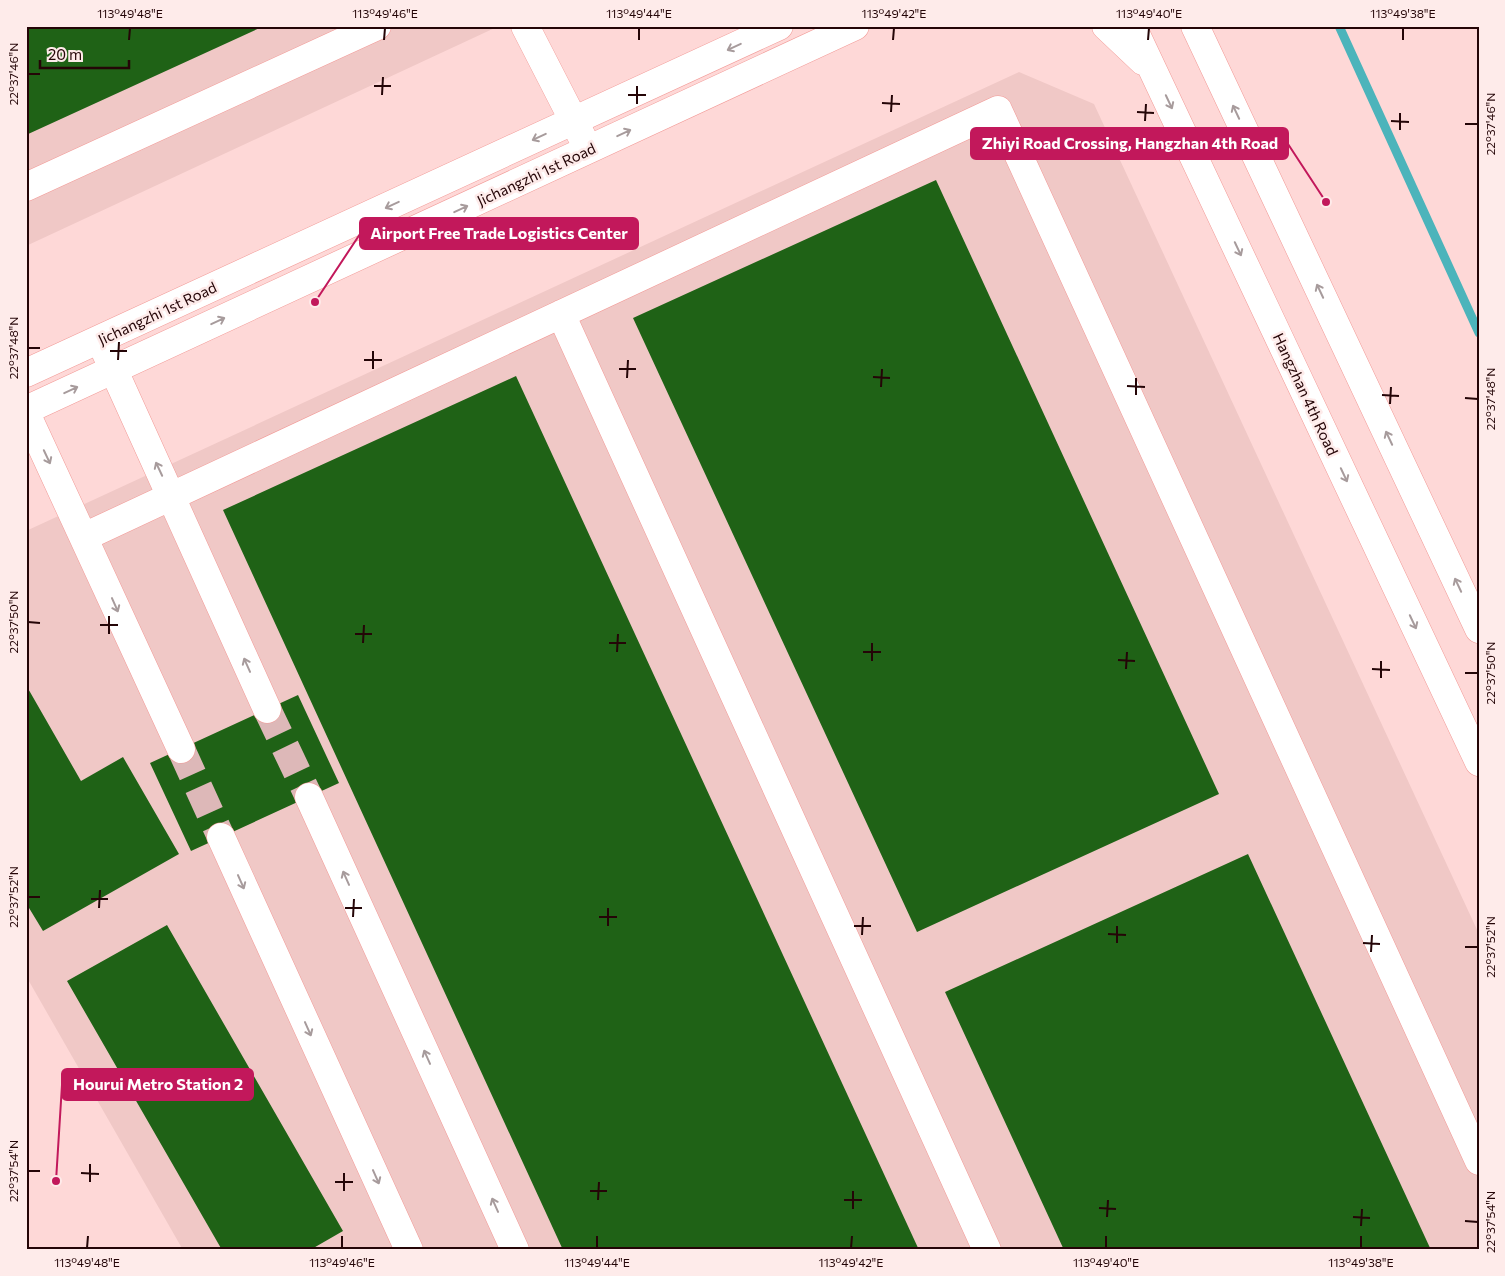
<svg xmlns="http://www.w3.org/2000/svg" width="1505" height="1276" viewBox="0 0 1505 1276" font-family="Commissioner,sans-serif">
<rect width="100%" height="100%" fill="#fed8d7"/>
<path fill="#f0c8c6" d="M26,26h473l-473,220z
M1019,72l75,32 385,830v316h-1296l-157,-274v-445z"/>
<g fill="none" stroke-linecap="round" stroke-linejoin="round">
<path stroke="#4cb4bb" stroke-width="9" d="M1339,26l140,307"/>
</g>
<path fill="#1f6216" d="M26,26h238l-238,109z
M936,180l283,614 -302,138 -284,-614z
M516,376l403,874h-356l-340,-740z
M26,685l55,96 42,-24 56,97 -136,77 -17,-28z
M298,695l41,88 -148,68 -41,-88z
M1248,854l183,396h-367l-119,-258z
M167,925l176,306 -33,19h-88l-155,-269z"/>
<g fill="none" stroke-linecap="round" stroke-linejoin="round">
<path stroke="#ddb8b8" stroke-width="28" stroke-dasharray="28 14" stroke-linecap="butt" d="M267,709l42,88
M181,749l40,88"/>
<defs>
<path id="minor" d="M525,26l57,111
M1106,26l37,35
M1132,26l347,736
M1195,26l284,603
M26,187l351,-161
M561,314l426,936
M106,353l161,356
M26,373l753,-347
M26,410l829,-384
M26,413l155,336
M84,537l914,-427 481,1051
M309,797l206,453
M221,837l188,413"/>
</defs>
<use href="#minor" stroke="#f29a97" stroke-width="29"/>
<use href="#minor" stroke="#fff" stroke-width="28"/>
</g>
<defs><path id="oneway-shaft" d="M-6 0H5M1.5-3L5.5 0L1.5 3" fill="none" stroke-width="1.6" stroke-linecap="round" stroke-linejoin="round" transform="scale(1.25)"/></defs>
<g stroke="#a79b9c">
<use href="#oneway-shaft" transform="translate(734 47) rotate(155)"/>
<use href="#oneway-shaft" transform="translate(1169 102) rotate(65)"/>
<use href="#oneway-shaft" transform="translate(1236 112) rotate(-115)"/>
<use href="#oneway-shaft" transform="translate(624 133) rotate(-25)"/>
<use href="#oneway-shaft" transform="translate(539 137) rotate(155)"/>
<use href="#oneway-shaft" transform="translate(392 205) rotate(155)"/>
<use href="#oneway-shaft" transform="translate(461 209) rotate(-25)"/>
<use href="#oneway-shaft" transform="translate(1238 249) rotate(65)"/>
<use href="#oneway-shaft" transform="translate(1320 291) rotate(-115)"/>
<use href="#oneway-shaft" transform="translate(218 321) rotate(-25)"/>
<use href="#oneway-shaft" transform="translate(71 390) rotate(-25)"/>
<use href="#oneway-shaft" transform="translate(1389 438) rotate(-115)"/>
<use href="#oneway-shaft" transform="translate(47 457) rotate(65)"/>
<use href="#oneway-shaft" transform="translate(159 469) rotate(-115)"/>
<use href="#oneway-shaft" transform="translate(1344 475) rotate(65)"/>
<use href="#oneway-shaft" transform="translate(1458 585) rotate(-115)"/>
<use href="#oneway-shaft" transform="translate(115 605) rotate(66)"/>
<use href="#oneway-shaft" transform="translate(1413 622) rotate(65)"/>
<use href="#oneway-shaft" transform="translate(247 665) rotate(-114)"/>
<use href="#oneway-shaft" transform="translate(346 878) rotate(-114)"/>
<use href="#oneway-shaft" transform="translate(241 882) rotate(66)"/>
<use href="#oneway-shaft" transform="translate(308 1029) rotate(66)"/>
<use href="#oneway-shaft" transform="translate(427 1057) rotate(-114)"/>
<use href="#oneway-shaft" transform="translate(376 1177) rotate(66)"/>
<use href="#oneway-shaft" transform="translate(495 1205) rotate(-114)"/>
</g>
<path fill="none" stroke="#240507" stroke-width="2" d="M129,40l1,-12M384,40l1,-12M639,40v-12M893,40l1,-12M1148,40l1,-12M1403,40v-12M28,74h12M374,86h17M382,95l1,-18M628,95h18M882,103l18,1M637,104v-18M891,112l1,-17M1137,112l17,1M1145,121l1,-17M1391,121l18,1M1465,124h13M1400,130v-17M28,348h12M110,351h17M118,360l1,-18M364,360h18M373,369v-18M619,369h17M873,377l17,1M627,378l1,-18M1127,386l18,1M881,387l1,-18M1136,395v-17M1382,395l17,1M1465,398l13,1M1390,404l1,-17M28,622l12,1M100,625h18M109,634v-18M355,634h17M363,643l1,-18M609,643h17M617,652l1,-18M863,652h18M1118,660l17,1M872,661v-18M1126,669l1,-17M1372,669l18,1M1465,673h13M1381,678v-17M28,897h12M91,899h17M99,908l1,-18M345,908h17M353,917l1,-18M599,917h18M608,926v-18M854,926h17M1108,934l18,1M862,935l1,-18M1117,943v-17M1363,943l17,1M1465,947h13M1371,952l1,-17M28,1171h12M81,1173l18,1M90,1182v-18M335,1182h18M344,1191v-18M590,1191h17M598,1200l1,-18M844,1200h18M1099,1208l17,1M853,1209v-18M1107,1217l1,-17M1353,1217l17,1M1465,1221l13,1M1361,1226l1,-17M87,1248l1,-12M342,1248v-12M597,1248v-12M851,1248l1,-12M1106,1248v-12M1361,1248v-12"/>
<g text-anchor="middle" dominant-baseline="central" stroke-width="5" stroke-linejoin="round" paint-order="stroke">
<g font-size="15" fill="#240507" stroke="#feebea">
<text transform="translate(536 174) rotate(-25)">Jichangzhi 1st Road</text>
<text transform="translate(157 313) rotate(-25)">Jichangzhi 1st Road</text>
<text transform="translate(1306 394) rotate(65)">Hangzhan 4th Road</text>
</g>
</g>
<path fill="none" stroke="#c2185b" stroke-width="2" d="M1326 202L1288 144M315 302L360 234M56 1181L62 1085"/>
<g fill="#c2185b" stroke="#feebea" stroke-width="2">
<circle cx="1326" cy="202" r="5"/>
<circle cx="315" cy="302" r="5"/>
<circle cx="56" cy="1181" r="5"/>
</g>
<g fill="#c2185b" stroke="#c2185b" stroke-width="2">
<rect x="971" y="128" width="317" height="31" rx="5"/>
<rect x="360" y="218" width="278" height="31" rx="5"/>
<rect x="62" y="1069" width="191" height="31" rx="5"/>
</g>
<g font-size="16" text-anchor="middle" font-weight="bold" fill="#fff">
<text x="1130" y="149">Zhiyi Road Crossing, Hangzhan 4th Road</text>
<text x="499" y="239">Airport Free Trade Logistics Center</text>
<text x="158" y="1090">Hourui Metro Station 2</text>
</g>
<rect width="1505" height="1276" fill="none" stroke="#feebea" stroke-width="55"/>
<path d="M40 60v8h89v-8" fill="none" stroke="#240507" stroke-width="2.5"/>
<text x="48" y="60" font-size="15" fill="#240507" stroke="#feebea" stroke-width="4" paint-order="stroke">20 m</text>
<rect x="28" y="28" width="1450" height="1220" fill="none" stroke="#240507" stroke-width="2"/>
<g font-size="12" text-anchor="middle" fill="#240507">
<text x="130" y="18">113°49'48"E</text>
<text x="385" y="18">113°49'46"E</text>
<text x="639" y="18">113°49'44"E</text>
<text x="894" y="18">113°49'42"E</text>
<text x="1149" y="18">113°49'40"E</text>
<text x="1403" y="18">113°49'38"E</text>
<text transform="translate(14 74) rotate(-90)" y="4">22°37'46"N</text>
<text transform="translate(1491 124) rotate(-90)" y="4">22°37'46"N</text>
<text transform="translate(14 348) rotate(-90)" y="4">22°37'48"N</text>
<text transform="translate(1491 399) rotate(-90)" y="4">22°37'48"N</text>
<text transform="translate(14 622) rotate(-90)" y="4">22°37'50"N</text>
<text transform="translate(1491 673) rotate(-90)" y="4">22°37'50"N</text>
<text transform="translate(14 897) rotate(-90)" y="4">22°37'52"N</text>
<text transform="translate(1491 947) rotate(-90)" y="4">22°37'52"N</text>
<text transform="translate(14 1171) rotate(-90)" y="4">22°37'54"N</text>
<text transform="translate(1491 1222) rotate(-90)" y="4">22°37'54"N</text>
<text x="87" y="1267">113°49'48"E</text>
<text x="342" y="1267">113°49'46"E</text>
<text x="597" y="1267">113°49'44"E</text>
<text x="851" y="1267">113°49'42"E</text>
<text x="1106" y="1267">113°49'40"E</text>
<text x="1361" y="1267">113°49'38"E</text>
</g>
</svg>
